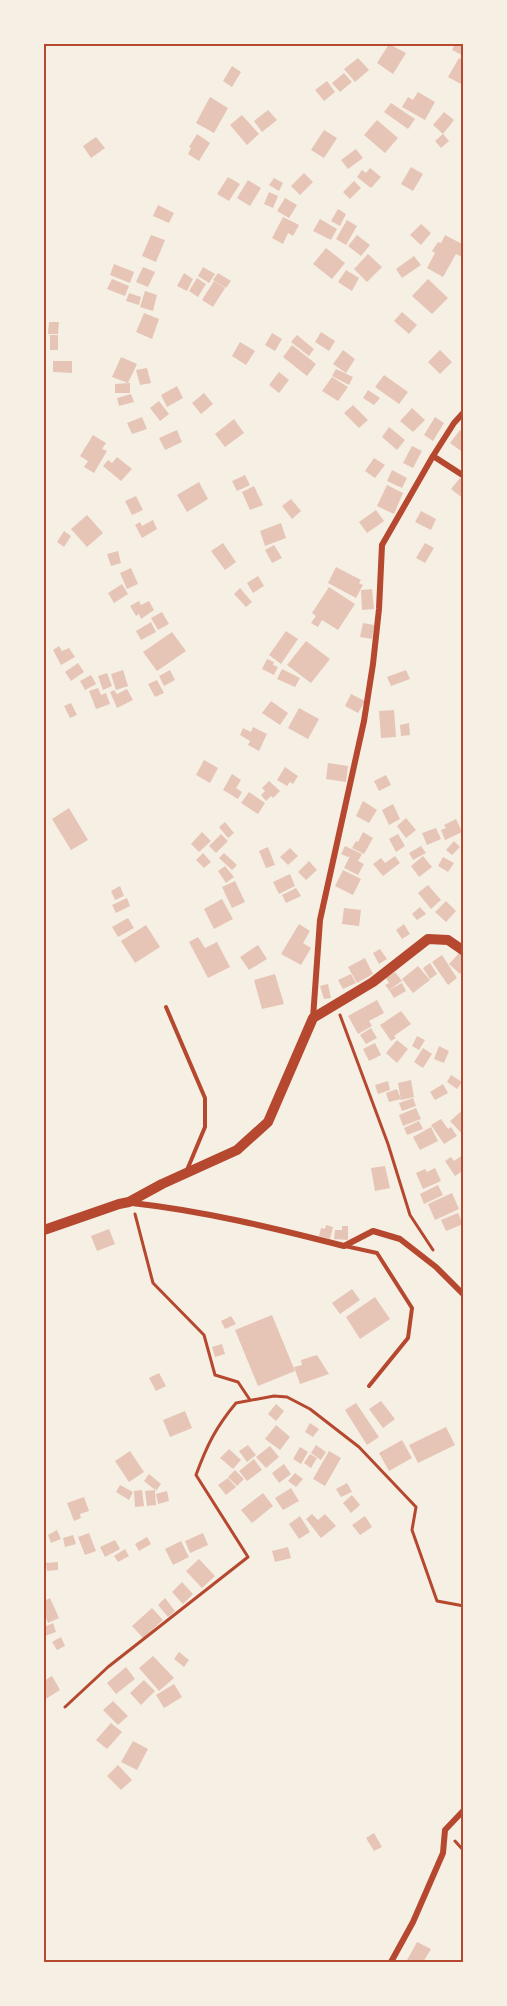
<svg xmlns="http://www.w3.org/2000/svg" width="507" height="2006" viewBox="0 0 507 2006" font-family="Roboto,sans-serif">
<rect width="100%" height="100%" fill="#f6efe4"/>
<path fill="#e6c5b7" d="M389,44l17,9 -13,21 -16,-11z
M455,44h9v12l-12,-6z
M358,58l11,12 -14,12 -11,-13z
M459,58l5,2v20l-3,4 -13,-7z
M232,66l9,6 -9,15 -9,-6z
M344,73l8,9 -12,10 -8,-9z
M327,81l8,11 -11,9 -9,-11z
M418,92l17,10 -10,18 -23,-13 6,-10 5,3z
M210,97l18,11 -14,25 -18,-10z
M391,103l24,16 -7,10 -24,-17z
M268,110l9,10 -15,12 -8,-11z
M444,112l10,8 -11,14 -10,-9z
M242,115l17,19 -12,11 -17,-20z
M377,120l21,18 -13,15 -21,-18z
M324,130l13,8 -13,20 -13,-8z
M197,134l13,9 -11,18 -11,-7 3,-6 -2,-1z
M443,134l6,7 -8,7 -6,-7z
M96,137l9,11 -14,10 -8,-12z
M356,149l7,9 -15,11 -7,-9z
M411,167l12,7 -10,17 -12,-7z
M370,168l11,9 -10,11 -14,-11 5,-7 4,3z
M304,173l9,9 -13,13 -9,-9z
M228,177l12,7 -11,17 -12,-7z
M274,178l9,5 -4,8 -10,-6z
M248,180l13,8 -11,18 -13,-8z
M354,181l7,7 -11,11 -7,-7z
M269,192l9,4 -5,12 -9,-4z
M285,198l12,7 -8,13 -12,-7z
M158,205l16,8 -5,10 -16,-7z
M338,209l8,5 -6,12 -9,-5z
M283,217l16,8 -6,11 -5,-3 -5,11 -11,-6z
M320,219l17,10 -6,11 -18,-9z
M347,220l10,6 -11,19 -10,-6z
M421,224l10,9 -10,12 -11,-10z
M151,235l14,5 -9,22 -14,-6z
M357,235l13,10 -9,11 -13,-10z
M445,235l19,10v13l-8,-4 -13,23 -16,-9 8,-15 -3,-2 6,-9 3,1z
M326,248l19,15 -13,16 -19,-15z
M368,254l14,13 -15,15 -13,-13z
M414,256l7,9 -19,13 -6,-9z
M114,264l20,8 -4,11 -20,-8z
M143,267l12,5 -7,15 -12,-5z
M203,267l12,7 -6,9 -11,-7z
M346,270l13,8 -7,13 -14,-9z
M184,273l9,6 -6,12 -10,-5z
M218,273l13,8 -5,7 -13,-8z
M197,278l9,6 -8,13 -9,-6z
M112,279l17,7 -4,10 -18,-7z
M428,279l20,19 -16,16 -20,-18z
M214,281l11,7 -12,19 -11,-7z
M145,291l12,4 -4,16 -13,-4z
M129,293l12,4 -2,8 -13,-4z
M402,312l15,13 -8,9 -15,-13z
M144,313l15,6 -7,20 -16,-7z
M49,322h10l-1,12h-10z
M321,332l14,9 -6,10 -14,-9z
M272,333l10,6 -7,12 -10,-6z
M50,335h8v15h-8z
M297,335l17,14 -5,7 -18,-14z
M240,342l15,9 -9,14 -14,-9z
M292,345l24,19 -9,12 -24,-19z
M343,350l12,9 -9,14 -13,-9z
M440,350l12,12 -12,12 -12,-12z
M121,357l16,7 -9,19 -16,-6z
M53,361h19v12l-19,-1z
M147,368l4,15 -11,2 -4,-15z
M336,369l17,8 -4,8 -17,-9z
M279,372l10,8 -10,13 -10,-8z
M384,375l24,17 -9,12 -24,-17z
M332,377l16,10 -10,14 -16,-10z
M130,383v10h-15v-9z
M177,386l6,12 -16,9 -6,-12z
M368,390l12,8 -6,7 -11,-7z
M204,393l9,11 -12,10 -9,-11z
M131,394l3,8 -15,4 -2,-8z
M159,401l10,13 -9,7 -10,-13z
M353,405l15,15 -9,8 -15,-15z
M412,408l13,12 -12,12 -13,-11z
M142,417l5,12 -15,5 -5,-11z
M435,417l9,6 -11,18 -9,-6z
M234,419l10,14 -19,14 -10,-13z
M389,427l16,13 -8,10 -15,-13z
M177,430l5,12 -17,8 -6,-12z
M460,430l4,3v20l-14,-10z
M93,435l13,8 -4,6 5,2 -13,22 -10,-6 4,-6 -8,-5z
M412,446l10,5 -9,17 -10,-5z
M117,457l15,12 -11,12 -18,-15 5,-6 4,3z
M374,458l11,7 -10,13 -10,-7z
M392,470l15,8 -5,10 -15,-7z
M245,475l5,10 -13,6 -5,-10z
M460,478l4,3v18l-13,-10z
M199,482l9,17 -21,13 -10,-17z
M387,485l16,8 -9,21 -17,-8z
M254,486l9,19 -13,5 -8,-18z
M136,496l7,14 -11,5 -7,-14z
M291,499l10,12 -9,8 -10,-13z
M376,510l8,11 -17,12 -8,-11z
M421,511l15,8 -5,11 -16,-8z
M87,515l16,18 -16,14 -16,-18z
M153,520l4,9 -15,9 -7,-13 5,-3 2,4z
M281,523l5,15 -21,8 -5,-15z
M64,531l7,5 -7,11 -7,-5z
M223,543l13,19 -11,8 -14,-19z
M425,543l9,5 -9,15 -9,-5z
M274,545l8,13 -10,5 -7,-13z
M118,551l3,12 -10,3 -4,-12z
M336,567l25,13 -2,3 4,2 -7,13 -28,-15z
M131,568l7,16 -11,5 -7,-16z
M258,576l6,10 -11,7 -6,-10z
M122,584l6,10 -14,9 -6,-10z
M329,587l26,17 -17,26 -16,-10 -4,7 -7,-4 5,-7 -4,-3z
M240,588l12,14 -6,5 -12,-13z
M372,589l2,20 -12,1 -1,-20z
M139,601l2,4 8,-4 5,9 -13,9 -2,-5 -3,2 -6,-10z
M162,612l7,12 -11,6 -7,-12z
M151,622l5,10 -15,8 -5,-9z
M363,623l11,2 -2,14 -12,-2z
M286,631l12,8 -17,25 -12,-9z
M172,632l14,19 -29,20 -14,-19z
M306,641l24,18 -19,24 -24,-18z
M59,646l3,5 7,-3 6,9 -14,8 -8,-15z
M267,659l7,3 -1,3 5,2 -4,8 -12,-6z
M78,663l6,9 -13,9 -6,-9z
M282,669l18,9 -5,9 -18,-8z
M123,670l5,16 -12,4 -5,-16z
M170,670l5,10 -11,6 -5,-10z
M406,670l4,9 -19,7 -4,-9z
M107,673l5,13 -9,4 -5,-14z
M91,675l5,9 -11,6 -5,-9z
M157,680l7,13 -9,4 -7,-13z
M98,688l3,7 5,-2 4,11 -14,5 -7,-18z
M127,689l6,11 -16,8 -7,-16 4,-2 3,4z
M351,694l14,7 -7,12 -13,-7z
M271,701l17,12 -8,12 -18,-12z
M71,703l6,12 -7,3 -6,-12z
M299,708l20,11 -11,20 -20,-11z
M394,710l2,27 -15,1 -2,-27z
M409,723l1,12 -9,1 -1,-11z
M253,727l14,7 -8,17 -11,-6 2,-4 -10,-6 3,-7 8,4z
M204,760l14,8 -8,15 -14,-8z
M328,763l20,3 -2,16 -20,-3z
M285,767l13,9 -5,8 -3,-2 -3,4 -10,-6z
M232,774l9,6 -5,8 6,4 -4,7 -15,-9z
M386,775l5,10 -12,6 -5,-10z
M269,781l11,10 -7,7 -2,-2 -5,5 -5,-6 4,-4 -3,-3z
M249,792l16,11 -7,11 -17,-11z
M363,801l14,9 -8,13 -13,-7z
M393,804l7,15 -11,6 -7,-15z
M69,808l19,32 -17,10 -19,-31z
M406,818l10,12 -10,8 -9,-12z
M456,819l6,13 -17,8 -4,-10 5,-2 -2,-3z
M225,822l9,11 -6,5 -9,-11z
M436,828l5,11 -14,6 -5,-12z
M202,832l9,9 -12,11 -8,-8z
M363,832l10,6 -9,16 -12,-6 4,-7 2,1z
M221,834l7,7 -12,12 -7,-7z
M398,834l7,12 -9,6 -7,-13z
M454,841l6,6 -8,8 -6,-5z
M345,846l17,8 -4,7 6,3 -6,11 -14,-7 6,-12 -2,1 -7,-3z
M421,846l5,7 -13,7 -4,-7z
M268,847l7,18 -9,3 -7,-17z
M290,848l8,8 -10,9 -8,-8z
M203,853l8,9 -7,6 -8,-8z
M224,853l13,12 -5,5 -13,-12z
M395,856l5,7 -17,13 -10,-12 8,-6 4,5z
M423,856l9,11 -13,10 -8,-11z
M443,857l11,6 -6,9 -10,-6z
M309,861l8,9 -11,10 -8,-8z
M225,866l9,11 -8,6 -8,-12z
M343,870l18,9 -8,16 -18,-9z
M290,874l5,12 -16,8 -6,-12z
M235,881l10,21 -13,6 -10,-21z
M428,885l13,15 -10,9 -13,-16z
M120,886l4,10 -9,4 -4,-9z
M296,888l5,8 -15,7 -4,-8z
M127,898l3,8 -14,7 -4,-8z
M222,899l11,20 -19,10 -10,-20z
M446,901l10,10 -10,11 -11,-10z
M420,907l6,7 -9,6 -5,-6z
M344,908l17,2 -2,16 -17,-2z
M128,918l6,10 -16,9 -6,-10z
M299,924l11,7 -7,12 8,5 -10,17 -20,-11z
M404,924l6,10 -8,5 -6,-9z
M146,925l14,22 -25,16 -14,-22z
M198,937l7,11 12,-6 13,25 -22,11 -19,-36z
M258,945l9,14 -18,11 -9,-13z
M380,949l7,10 -8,5 -6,-11z
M460,952l4,4v13l-4,5 -11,-10z
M442,955l15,23 -9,7 -16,-23z
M365,958l8,16 -16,9 -9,-16z
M430,963l7,11 -7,5 -7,-11z
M418,966l12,14 -17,13 -11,-14z
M395,972l7,9 -13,9 -4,-5 4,-2 -3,-5z
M275,974l9,30 -22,5 -8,-29z
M351,974l5,9 -13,6 -5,-9z
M402,983l4,8 -12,7 -5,-8z
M328,984l3,14 -7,1 -4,-13z
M377,1000l7,13 -15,8 3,5 -14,8 -10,-18z
M401,1011l10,13 -17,12 2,2 -5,3 -11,-16z
M371,1028l6,10 -11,6 -6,-9z
M417,1036l8,4 -6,10 -7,-4z
M397,1040l11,9 -11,14 -11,-10z
M375,1043l6,12 -12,6 -6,-12z
M439,1046l10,5 -5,12 -10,-4z
M423,1048l9,6 -9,14 -9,-6z
M451,1075l11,7 -5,7 -10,-7z
M411,1080l3,17 -13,3 -3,-17z
M388,1081l2,9 -12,4 -3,-9z
M443,1084l5,9 -13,7 -5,-8z
M397,1089l4,10 -12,3 -3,-9z
M413,1098l3,8 -14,5 -3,-8z
M416,1108l5,11 -18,7 -4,-11z
M464,1109v27l-14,-15z
M441,1119l7,10 3,-2 6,9 -13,8 -13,-19z
M419,1121l4,8 -16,6 -3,-7z
M431,1127l7,14 -18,9 -7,-13z
M464,1154v16l-9,6 -10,-15 6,-4 3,4z
M385,1166l5,22 -15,3 -4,-23z
M435,1168l6,13 -18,8 -7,-16 9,-4 2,3z
M438,1185l5,10 -19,9 -4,-10z
M452,1193l7,16 -24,11 -7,-16z
M458,1213l5,11 -17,7 -5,-11z
M326,1225l7,2 -3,12 -11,-3 2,-8 4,1z
M342,1226h6v14l-14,-1 1,-9h7z
M109,1229l6,15 -18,7 -6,-15z
M352,1289l8,11 -20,14 -8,-11z
M375,1297l15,22 -30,20 -14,-22z
M272,1315l23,56 -37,15 -23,-56z
M231,1316l5,8 -11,5 -4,-8z
M222,1344l3,10 -10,3 -3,-10z
M317,1355l12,19 -29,10 -6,-17 8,-2 -1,-5z
M159,1373l7,13 -10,5 -7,-13z
M381,1401l14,18 -12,9 -14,-19z
M356,1403l23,34 -12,8 -22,-35z
M276,1404l8,7 -8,10 -8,-7z
M185,1411l7,17 -22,9 -7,-17z
M310,1423l9,6 -6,8 -8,-5z
M276,1425l14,12 -10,13 -15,-11z
M446,1427l9,18 -37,18 -9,-18z
M402,1440l10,18 -23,13 -10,-18z
M248,1445l8,10 -9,7 -8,-11z
M316,1445l10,7 -5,8 -10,-7z
M270,1446l9,11 -13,11 -10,-11z
M300,1447l8,5 -7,12 -8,-5z
M229,1449l12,11 -8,9 -13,-11z
M130,1451l14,21 -15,10 -14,-21z
M329,1451l12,7 -16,28 -12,-7z
M310,1454l7,4 -6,10 -7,-5z
M254,1459l8,11 -15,11 -8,-10z
M284,1464l7,10 -12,9 -7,-10z
M235,1470l9,9 -7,7 -9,-9z
M295,1473l8,6 -7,8 -8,-6z
M149,1474l12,10 -5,7 -1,-4v3l-11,-9z
M228,1478l8,9 -10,8 -8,-10z
M347,1483l5,9 -11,5 -5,-8z
M120,1485l13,7 -4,8 -13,-8z
M291,1488l8,13 -16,9 -8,-12z
M142,1490l2,16 -9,1 -1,-16z
M155,1490l1,15 -9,1 -2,-15z
M167,1491l2,10 -11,3 -2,-10z
M263,1493l10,13 -21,17 -11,-13z
M352,1495l8,10 -9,8 -8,-10z
M84,1497l5,14 -9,3 1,4 -7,3 -7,-18z
M312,1514l6,6 7,-6 11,12 -15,12 -15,-19z
M300,1516l10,16 -11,7 -10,-15z
M365,1516l7,11 -12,8 -8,-10z
M57,1530l4,9 -10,4 -3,-8z
M89,1533l7,18 -11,4 -7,-18z
M203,1533l5,12 -18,8 -5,-12z
M73,1535l3,9 -11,3 -2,-9z
M147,1537l4,7 -12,7 -4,-7z
M115,1540l5,9 -15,8 -5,-10z
M181,1541l8,16 -16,8 -8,-16z
M288,1547l3,11 -16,4 -3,-11z
M125,1549l4,7 -11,6 -4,-6z
M199,1559l16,17 -13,12 -16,-17z
M58,1562v8l-11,1 -1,-8z
M182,1582l11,12 -10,10 -11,-12z
M50,1598l9,20 -11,5 -4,-10v-12z
M165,1598l10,13 -7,6 -10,-12z
M152,1608l11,12 -20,18 -11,-12z
M53,1623l3,9 -11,4 -1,-9z
M61,1637l4,9 -8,4 -5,-8z
M179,1652l10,8 -5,7 -10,-8z
M153,1656l21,22 -15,13 -20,-23z
M126,1667l9,12 -19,15 -9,-11z
M52,1676l8,14 -16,10v-19z
M144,1680l11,11 -14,14 -11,-12z
M174,1684l8,13 -18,11 -8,-13z
M113,1701l15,15 -10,9 -15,-15z
M111,1723l11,9 -15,17 -11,-9z
M133,1741l15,8 -11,21 -16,-8z
M118,1765l14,15 -11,10 -14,-14z
M374,1833l8,14 -8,4 -8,-13z
M417,1942l14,7 -8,13h-17z"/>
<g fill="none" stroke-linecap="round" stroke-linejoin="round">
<path stroke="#b5482f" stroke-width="3" d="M340,1015l48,129 22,71 23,35
M135,1214l18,69 51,52 11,40 23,7 12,18
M65,1707l43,-40 140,-110 -52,-82c11,-30 20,-48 40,-72l38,-7 13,1 23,12 49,38 57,60 -4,23 25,71 27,5
M455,1841l9,10"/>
<path stroke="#b5482f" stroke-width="4" d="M166,1007l39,91v29l-18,43
M345,1246l32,7 35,55 -4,30 -39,48"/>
<path stroke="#b5482f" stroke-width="6" d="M433,456l31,20
M313,1018l7,-98 44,-199 9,-57 6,-55 3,-64 51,-89 21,-33 10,-11
M132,1203c72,8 142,25 212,43l29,-15 27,8 36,28 28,28
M391,1962l22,-40 30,-69 2,-23 19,-20"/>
<path stroke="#b5482f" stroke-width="10" d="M44,1230l75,-26 10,-2 33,-18 75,-34 31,-28 45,-104 60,-36 55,-43 20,1 16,11"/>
</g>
<rect width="507" height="2006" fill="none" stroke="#f6efe4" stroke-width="90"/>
<rect x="45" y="45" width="417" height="1916" fill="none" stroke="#b5482f" stroke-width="2"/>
</svg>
